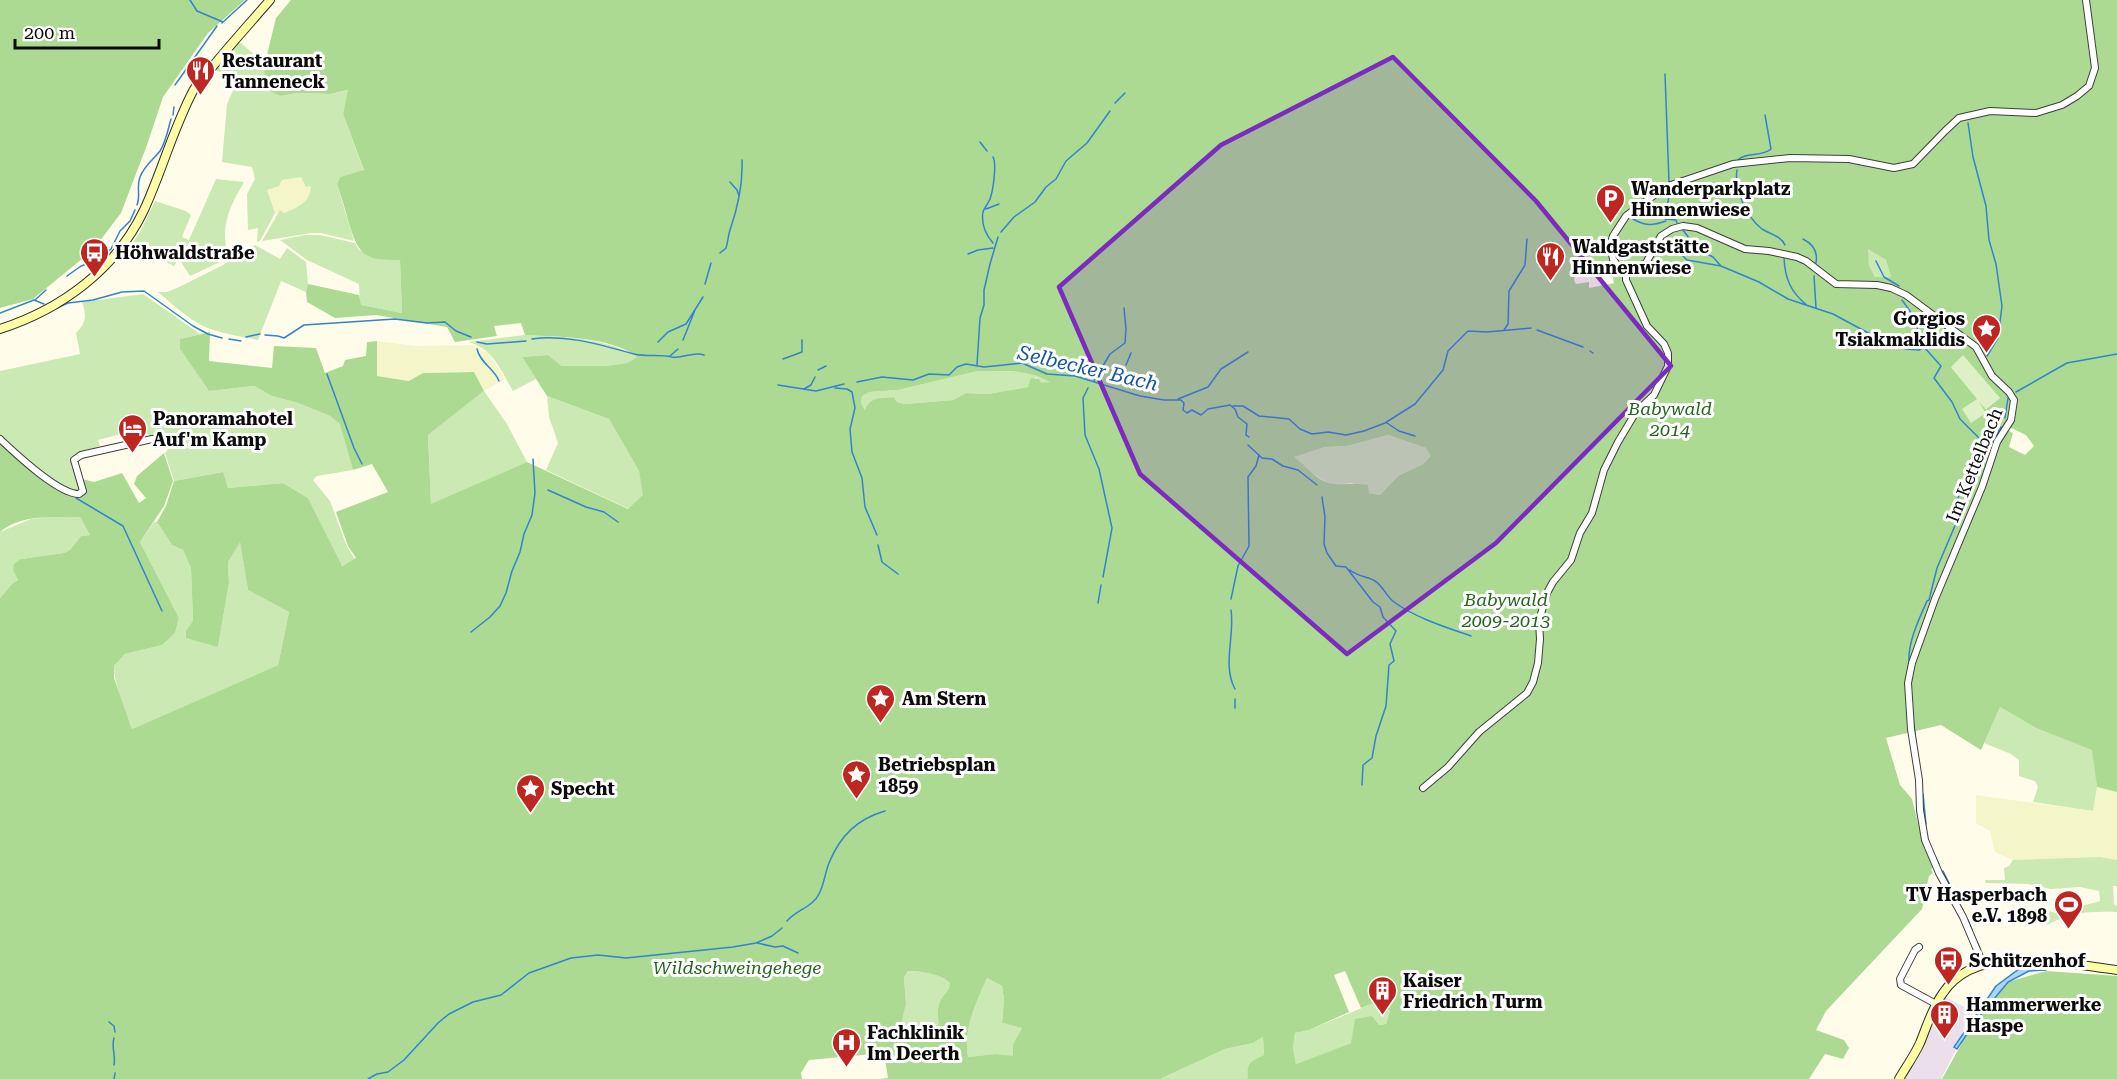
<svg xmlns="http://www.w3.org/2000/svg" width="2117" height="1079" viewBox="0 0 2117 1079" font-family="'Roboto Serif',serif">
<rect width="100%" height="100%" fill="#fffdea"/>
<path fill="#ebdfeb" d="M1945,997l29,15 -20,36 2,2 -15,29h-37l13,-19z"/>
<path fill="#f5f5ca" d="M301,177l10,9v9l-9,10 -18,8 -4,-3 -3,4 -2,-1 -8,-23 12,-4 3,-6z
M377,341l39,5 56,-1 17,9 16,25 -21,12 -10,-19 -51,1 -14,8 -32,-5z
M2097,787l20,5v68l-17,-3 -87,3 -18,-8 -5,-21 -14,-8v-28l117,16z"/>
<path fill="#cbe9b3" d="M238,41l27,22v25l15,8 17,-3 33,1 19,-4 -6,24 21,57 -24,6 -3,7 17,57 -33,-8h-10l-49,8 18,-31 4,3c14,-6 26,-10 27,-27l-5,1 -5,-10 -19,3 -3,6 -12,4 8,23 -15,28 -3,1 1,-14 -10,2 -1,-36 8,-15 -3,-12 -30,-5 5,-58 10,-23 -22,-11z
M216,179l28,3c-15,26 -25,46 -15,76l-39,18 -11,-17 -5,7 -43,-21 9,-13 15,-31 31,10 5,4 -9,22 7,3z
M305,235h15l35,8 4,7 26,10h15l2,53 -42,-8 -1,-21 -52,-24 -27,-20z
M255,245l25,14 7,-11 19,14 2,22 -2,8 -25,-11 -23,59c-18,-4 -37,-6 -55,-14 -16,-8 -31,-22 -45,-34h9l12,-5 44,-22z
M1867,248l19,12 5,17h-16l-6,-12z
M143,294l57,40 -20,5v10l29,42 45,-5 18,10 26,7 32,13 11,8 12,46 -36,6 -4,4 17,21 17,46 8,12 -14,7 -33,-68 -25,-15 -55,5 -6,-16 -48,9 -9,-28 8,-11 -1,-6 -20,2 -6,-6 -14,-1 -34,9 2,6 -20,6 -8,7 2,12 7,19 -7,3 -32,-21 -42,-37v-64l80,-17 -4,-21c10,-10 11,-17 6,-31z
M525,335c37,2 80,2 112,22l-10,6 -21,3h-44l-14,-11 -26,2 14,22 -23,12c-11,-19 -21,-44 -45,-49z
M978,371l49,1 24,10 -11,2 -4,-7 -8,10 -40,7 -22,-1 -13,7 -47,4 -9,-2 -3,-5 -11,2 -18,11 -4,-7 1,-8 7,-3 29,-2z
M484,391l23,33 20,38 -96,43 -3,-70z
M547,396l62,23 30,52 5,24 -15,14 -83,-39 12,-27 -9,-26z
M1388,435l38,13 6,8 -9,8 -25,12 -18,19 -11,-2 -17,-10 -21,2 -19,-12 -19,-16 32,-10 22,-1z
M53,516l27,1 10,18 -9,1 -11,14 -6,3 -43,6 -8,10 5,11 -6,4 -12,14v-66l31,-13z
M154,522h3l15,23 11,5 8,18 2,53 25,26 11,-64 -1,-21 12,-21 8,49 41,22 -11,53 -146,64c-6,-19 -18,-44 -18,-63l11,-12 37,-9 7,-6 6,-6 4,-15 -39,-76z
M2000,707l36,21 57,22 4,37 -4,24 -60,-9 5,-15 -3,-6 -16,-5v-16l-8,-6 -27,-11z
M2100,857l17,3v26h-4l1,18 3,2v6c-26,-1 -47,0 -70,13l-8,-17 17,5 44,-12 -1,-10 -19,-4 -29,2 -23,-5 -42,-1 -1,-3h20l-1,-12 5,-2 4,-6z
M908,971c12,0 34,3 42,12v7c-16,15 -6,29 -16,44l-9,-4 -26,-2 7,-24 -2,-27z
M987,978l15,8 2,13 -2,24 20,5 -9,16 1,13 -19,-3 -27,3c-5,-28 8,-54 19,-79z
M1376,1002l14,9 -4,13 -7,1 -28,18 -55,21 -3,-16 2,-15 14,-3z
M1263,1037l1,18 -16,20v4h-88l65,-30 28,-6z"/>
<path fill="#acda92" fill-rule="evenodd" d="M0,0h245l-37,33 -45,64 -16,48 -26,68 -28,37 -60,49 -33,9z
M291,0h1826v792l-20,-5 -5,-37 -56,-22 -36,-21 -19,43 -40,-25 -55,13 14,47 12,14 10,41 12,27 -3,2 2,4 -4,3 -7,33 -96,102 -10,19 28,10 5,8 -6,11 -18,-5 -16,25h-561c-1,-17 1,-16 16,-24l-1,-18 -10,6 -28,6 -65,30h-280l8,-1 -4,-25 -75,7 -8,13 1,6h-802v-481l12,-14 6,-4 -5,-10 1,-6 7,-5 43,-6 6,-3 11,-14 9,-1 -10,-18c-27,1 -56,-4 -80,15v-92l46,40 35,14 1,-15 12,3 28,-9 17,30 7,-5 -12,-14 3,-8 27,-23 9,28 -9,25 -24,36 39,76 -4,15 -6,6 -7,6 -37,9 -11,12v12l18,51 146,-64 11,-53 -41,-22 -8,-48 -12,20 1,21 -11,64 -32,-9v-7l7,-10 -2,-53 -8,-18 -11,-5 -15,-23 9,-16 8,-25 49,-9 5,16 55,-5 25,15 34,68 14,-8 -8,-12 -12,-34 52,-20 -16,-28 -19,6 -13,-46 -10,-8 -32,-13 -26,-7 -18,-10 -45,5 -29,-42v-10l30,-7 -1,29 63,7 2,-22 42,2 9,25 18,-7 2,-6 21,-4 1,-14 10,-1v35l32,5 14,-8 51,-1 10,19 -56,44 3,69 96,-42 101,47 15,-14 -4,-24 -30,-52 -62,-23 -25,-39 26,-2 14,11h44l21,-3 10,-6c-27,-21 -79,-20 -112,-22l-4,-12 -27,3 3,10 -42,6 -8,-15 -71,-12 -41,3 -28,-16 -1,-10 2,-8 51,11 2,10 41,8 -2,-53c-37,1 -42,-6 -52,-40 -3,-12 -7,-24 -11,-36l3,-7 24,-7 -21,-56 5,-24 -18,4 -33,-1 -17,3 -16,-8 1,-25 11,-45zM1868,249l18,11 5,17h-16l-6,-12zM1580,270l11,7 21,-4 2,10 -25,5v-6l-13,2c-4,-6 -1,-10 4,-14zM1951,367l49,31 -14,11zM978,371c29,1 47,-3 72,11l-9,1 -2,-4 -8,-1 -3,9 -40,7 -22,-1 -13,7 -47,4 -9,-2 -3,-5c-14,2 -23,-1 -29,13l-4,-7 1,-7 7,-4 29,-2zM2009,427l17,8 8,11 -9,9 -16,-8 4,-14 -6,-3zM1388,435l38,13 5,8 -8,8 -25,12 -18,19 -11,-2 -1,-8c-12,-2 -23,0 -34,-1 -15,-1 -29,-19 -40,-27l31,-10 22,-1zM908,971c12,0 34,3 42,12 0,10 -9,12 -11,22 -4,13 4,15 -5,29l-9,-4 -25,-3 6,-23 -2,-27zM1345,971l16,37 15,-6 14,9 -4,13 -7,1 -7,-9 -17,3 -4,24 -55,21 -3,-16 2,-15 14,-3 40,-18 -15,-37zM987,978l15,8 2,13 -2,24 20,5 -9,16v12l-18,-2 -27,3c-5,-28 8,-54 19,-79z
M2046,971l71,5v103h-175l26,-47 40,-50z"/>
<path fill="#def0c5" d="M1963,355l37,43 -14,11 -7,-7 7,11 -15,10 -9,-14 15,-10 -26,-32z"/>
<path fill="#add5f7" stroke="#3383d0" stroke-width="1.5" d="M2040,966l5,4 -16,1 -21,11 -33,40 -18,27 -3,-2 42,-61 23,-17z"/>
<g fill="none" stroke-linecap="round" stroke-linejoin="round">
<path stroke="#3383d0" stroke-width="1.5" d="M190,0l7,11 26,11
M222,23l25,-23
M1665,74l4,108
M175,85l42,-59
M1115,103l10,-10
M173,115l1,-8
M1968,123l5,34 13,49 3,34 7,24 6,42 -4,32 -11,18
M980,142l7,9
M993,157c4,7 0,34 -3,42 -2,5 -6,9 -7,13 -2,12 3,23 10,31
M1738,160c7,-8 24,-3 33,-11l-6,-34
M1737,170c-3,18 9,47 25,59 8,5 19,7 23,16
M730,182l7,8 2,6
M1670,190l-5,29 11,1 1,3
M137,205c4,-9 -1,-18 3,-28 4,-11 13,-17 20,-26 6,-9 8,-22 11,-32
M986,209l13,-5
M1633,219c12,7 19,7 33,2
M1683,230l14,19 16,8 8,9 38,16 29,17 45,15 52,28 21,7 13,1 5,-3 17,19 -7,12 18,24 8,17 21,21 4,15 -48,113 -8,32 -2,1c-8,18 -19,41 -18,60
M1001,232l13,-15 21,-15 11,-15 10,-8 10,-18 21,-18 23,-32
M1803,239c10,5 15,13 13,24
M1662,243l7,6 6,-1 12,12 34,6
M720,253l6,-5c2,-6 2,-12 4,-18 8,-23 13,-46 12,-70
M968,254l10,-4 15,-2
M1784,258c1,21 7,35 24,48
M1876,261l8,16 15,9
M67,276l14,-10 18,-6 12,-11 9,-18 10,-10 5,-11
M1814,276l2,32
M705,284l6,-21
M35,300l11,-10
M1902,300c5,7 11,14 14,22 3,9 1,18 7,25
M55,309l13,-6 25,-3 29,-8 22,-1 49,35 15,8 14,4
M0,313l34,-13 10,4
M1504,330l4,-6 1,-33 16,-26 2,-26
M1537,330l46,17
M265,335l13,1 6,2 20,-13 91,-6 32,4 18,-1 11,9 15,6
M246,337l14,-3
M229,339l12,2
M532,339c35,-5 69,6 102,15 13,3 26,0 38,3 11,2 21,-6 32,-2
M683,340l12,-30
M477,342l10,2 39,-3
M658,342l10,-10 18,-8 17,-27
M477,349c3,14 17,19 22,32
M1590,351l3,2
M670,356l8,-7
M783,359l19,-7v-12
M977,365l3,-47 4,-13v-15l6,-26 8,-27
M1126,365l5,-12
M818,370l8,-4
M327,374l27,74 8,16
M1094,381l16,-27 15,-11 1,-14 -2,-21
M857,382l25,-5 31,3 16,-6 20,1 8,-8 9,-3 18,3 38,-4 25,11 28,2 65,20 24,4h17l3,3 -1,7 4,3 5,-3 9,5 7,-6 22,-4 5,4 3,8 9,7 -1,11 3,2
M778,385l38,6 28,-7
M835,388l12,1 5,3 3,16 -5,21 2,23 10,26 3,29 12,28
M1088,388l-5,10 2,37 14,34 13,59 -9,49
M804,389l7,-4 4,-8
M2016,392l51,-29 50,-9
M1178,399l30,-12 13,-18 27,-17
M1233,406h10l16,10 30,3 11,10 12,5 16,-2 18,3 18,-4 21,-8 30,-19 28,-34 5,-19 20,-20 19,1 44,-4
M2005,418l3,-20
M1387,423l12,8 16,5
M1248,445l14,13 10,1 11,7 15,4 19,15
M1985,455l16,-28
M548,490l38,17 18,5 14,10
M1322,497l3,20 -1,27 3,9 9,13 10,1 27,35 7,5 3,10 13,14 -6,13 4,17 -5,4 -3,41 -10,30 -4,22 -9,7 -1,20
M76,498l47,28 39,85
M1954,522l-1,-8 9,-28
M878,545l4,17 16,12
M1350,570c8,7 17,6 25,11 8,5 11,15 19,21 22,16 51,25 77,34
M1231,599l7,-33 11,-20 -1,-69 8,-11 3,-11
M1098,603l3,-18
M1231,610c4,26 -9,55 4,79
M471,632l19,-15 10,-11 6,-13 6,-22 8,-19 4,-18 8,-19 3,-22 -2,-34
M1235,699v9
M1914,724l2,19
M1923,794l3,30
M1936,858l3,6
M1943,871l16,32
M1968,920l4,10
M787,921c9,-11 26,-14 32,-27 5,-9 6,-21 10,-31 11,-27 28,-44 56,-52
M1975,938l5,10
M757,943l18,4 8,-1 15,7
M109,1022l5,4 1,6
M114,1065c2,-10 -3,-18 0,-27
M114,1079l1,-6
M368,1079l9,-5 11,-2 16,-12 34,-37 11,-9 24,-12 28,-7 28,-22 42,-15 27,-3 28,3 107,-11 23,-4 16,-7 10,-8"/>
<defs>
<path id="minor" d="M0,439c16,15 58,55 79,55l4,-3 -9,-31 7,-5 71,-16
M1423,788l25,-21 31,-35 48,-39 6,-11 5,-19 2,-24 -1,-18 8,-28 6,-11 18,-22 9,-27 12,-20 12,-43 14,-28 18,-30 18,-17 14,-29v-13l-4,-9 -17,-18 -21,-46v-9
M1919,947l-4,3 -15,29 1,6 35,19
M1983,964l-20,-47 -24,-44 -14,-33 -5,-30 -1,-30 -8,-51 -3,-46 4,-20 23,-64 47,-112 15,-45 14,-22 3,-20 -5,-8 -17,-16 -16,-29 -70,-52 -15,-7 -14,-3 -41,-1 -30,-23 -9,-4 -28,-6 -24,-2 -48,-21 -14,-2 -11,3 -11,7 -15,27 -15,7 -5,1 -9,-6 -4,-6 -3,-14 3,-9 13,-20 39,-29 68,-23 57,-6 59,1 45,9 19,-4 32,-33 14,-13 31,-7 46,2 26,-8 15,-9 12,-10 6,-18 -9,-68"/>
<path id="secondary" d="M0,329c62,-20 116,-60 144,-119 18,-39 29,-81 49,-119 5,-9 13,-17 20,-25 18,-22 38,-44 57,-66
M1899,1079c7,-12 15,-23 21,-36 7,-17 12,-35 23,-50 34,-52 123,-29 174,-23"/>
</defs>
<use href="#minor" stroke="#3e3e3e" stroke-width="8"/>
<use href="#secondary" stroke="#2d2d2d" stroke-width="10"/>
<use href="#minor" stroke="#fff" stroke-width="6"/>
<use href="#secondary" stroke="#fffda5" stroke-width="8"/>
</g>
<path fill="#7b2cbf" fill-opacity="0.2" stroke="#7b2cbf" stroke-width="4.5" stroke-linejoin="round" d="M1393,57l143,144 135,165 -175,177 -149,111 -207,-180 -81,-187 162,-142z"/>
<defs>
<symbol id="restaurant-pin" viewBox="-11 -11 22 30"><path d="M0 17L-7.5 6A9.5 9.5 0 1 1 7.5 6Z" fill="#be2721" stroke="#fff"/><path d="M-5-6h1v4h1v-4h1v4h1v-4h1v5L-1.5 .5V6h-2V.5L-5-1ZM5-6V6H3V1.5H1.5Q1.5-4 5-6Z" fill="#fff"/></symbol>
<symbol id="parking-pin" viewBox="-11 -11 22 30"><path d="M0 17L-7.5 6A9.5 9.5 0 1 1 7.5 6Z" fill="#be2721" stroke="#fff"/><path d="M-3.5-5.5H1a3.5 3.5 0 0 1 0 7H-1V5.5H-3.5ZM-1-3.4V-.6H.8a1.4 1.4 0 0 0 0-2.8Z" fill="#fff"/></symbol>
<symbol id="bus-pin" viewBox="-11 -11 22 30"><path d="M0 17L-7.5 6A9.5 9.5 0 1 1 7.5 6Z" fill="#be2721" stroke="#fff"/><path d="M-5-6H5V4H4V6H2V4H-2V6H-4V4H-5ZM-3.5-4V0h7V-4ZM-3.5 1.2v1.5H-2V1.2ZM2 1.2v1.5H3.5V1.2Z" fill="#fff"/></symbol>
<symbol id="sight-pin" viewBox="-11 -11 22 30"><path d="M0 17L-7.5 6A9.5 9.5 0 1 1 7.5 6Z" fill="#be2721" stroke="#fff"/><path d="M0-6L1.8-2.2L6-1.7L2.9 1.2L3.7 5.4L0 3.3L-3.7 5.4L-2.9 1.2L-6-1.7L-1.8-2.2Z" fill="#fff"/></symbol>
<symbol id="hotel-pin" viewBox="-11 -11 22 30"><path d="M0 17L-7.5 6A9.5 9.5 0 1 1 7.5 6Z" fill="#be2721" stroke="#fff"/><path d="M-6-4.5h1.5V1H6V5H4.5V3h-9V5H-6ZM-4 0a1.8 1.8 0 1 1 3.6 0ZM.5 0V-2.5h3Q6-2.5 6 0Z" fill="#fff"/></symbol>
<symbol id="stadium-pin" viewBox="-11 -11 22 30"><path d="M0 17L-7.5 6A9.5 9.5 0 1 1 7.5 6Z" fill="#be2721" stroke="#fff"/><path d="M0-5a6.5 5 0 1 0 0 10a6.5 5 0 1 0 0-10ZM-3.5-1.8h7v3.6h-7Z" fill="#fff"/></symbol>
<symbol id="building-pin" viewBox="-11 -11 22 30"><path d="M0 17L-7.5 6A9.5 9.5 0 1 1 7.5 6Z" fill="#be2721" stroke="#fff"/><path d="M-4-6H4V6H1V3H-1V6H-4ZM-2.5-4.3h1.7v1.8h-1.7ZM.8-4.3h1.7v1.8H.8ZM-2.5-1h1.7V.8h-1.7ZM.8-1h1.7V.8H.8Z" fill="#fff"/></symbol>
<symbol id="hospital-pin" viewBox="-11 -11 22 30"><path d="M0 17L-7.5 6A9.5 9.5 0 1 1 7.5 6Z" fill="#be2721" stroke="#fff"/><path d="M-5-5h3v3.5h4V-5h3V5h-3V1.5h-4V5h-3Z" fill="#fff"/></symbol>
</defs>
<g fill-rule="evenodd">
<use href="#restaurant-pin" x="184" y="54" width="33" height="45"/>
<use href="#parking-pin" x="1594" y="182" width="33" height="45"/>
<use href="#bus-pin" x="78" y="236" width="33" height="45"/>
<use href="#restaurant-pin" x="1534" y="240" width="33" height="45"/>
<use href="#sight-pin" x="1970" y="312" width="33" height="45"/>
<use href="#hotel-pin" x="116" y="412" width="33" height="45"/>
<use href="#sight-pin" x="864" y="682" width="33" height="45"/>
<use href="#sight-pin" x="840" y="758" width="33" height="45"/>
<use href="#sight-pin" x="514" y="772" width="33" height="45"/>
<use href="#stadium-pin" x="2052" y="888" width="33" height="45"/>
<use href="#bus-pin" x="1932" y="944" width="33" height="45"/>
<use href="#building-pin" x="1366" y="974" width="33" height="45"/>
<use href="#building-pin" x="1928" y="998" width="33" height="45"/>
<use href="#hospital-pin" x="830" y="1026" width="33" height="45"/>
</g>
<g text-anchor="middle" dominant-baseline="central" stroke-width="6" stroke-linejoin="round" paint-order="stroke">
<g font-size="18" font-weight="bold" fill="#0b0b0b" stroke="#fff" text-anchor="start">
<text x="222" y="60">Restaurant<tspan x="222" dy="21">Tanneneck</tspan></text>
<text x="1631" y="188">Wanderparkplatz<tspan x="1631" dy="21">Hinnenwiese</tspan></text>
<text x="1572" y="246">Waldgaststätte<tspan x="1572" dy="21">Hinnenwiese</tspan></text>
<text x="115" y="252">Höhwaldstraße</text>
<text x="1965" y="318" text-anchor="end">Gorgios<tspan x="1965" dy="21">Tsiakmaklidis</tspan></text>
<text x="153" y="418">Panoramahotel<tspan x="153" dy="21">Auf'm Kamp</tspan></text>
<text x="902" y="698">Am Stern</text>
<text x="878" y="764">Betriebsplan<tspan x="878" dy="21">1859</tspan></text>
<text x="551" y="788">Specht</text>
<text x="2047" y="894" text-anchor="end">TV Hasperbach<tspan x="2047" dy="21">e.V. 1898</tspan></text>
<text x="1969" y="960">Schützenhof</text>
<text x="1403" y="980">Kaiser<tspan x="1403" dy="21">Friedrich Turm</tspan></text>
<text x="1966" y="1004">Hammerwerke<tspan x="1966" dy="21">Haspe</tspan></text>
<text x="867" y="1032">Fachklinik<tspan x="867" dy="21">Im Deerth</tspan></text>
</g>
<g font-size="18" font-style="italic" fill="#24641b" stroke="#fff">
<text x="1670" y="408">Babywald<tspan x="1670" dy="21">2014</tspan></text>
<text x="1506" y="599">Babywald<tspan x="1506" dy="21">2009-2013</tspan></text>
<text x="737" y="967">Wildschweingehege</text>
</g>
<g font-size="18" fill="#0b0b0b" stroke="#fff">
<text transform="translate(1974 465) rotate(-68)">Im Kettelbach</text>
</g>
<g font-size="20" font-style="italic" fill="#13559f" stroke="#fff">
<text transform="translate(1088 368) rotate(13)">Selbecker Bach</text>
</g>
</g>
<path d="M15 39v9h144v-9" fill="none" stroke="#0b0b0b" stroke-width="3"/>
<text x="24" y="39" font-size="18" fill="#0b0b0b" stroke="#ffffff" stroke-width="4.5" paint-order="stroke">200 m</text>
</svg>
